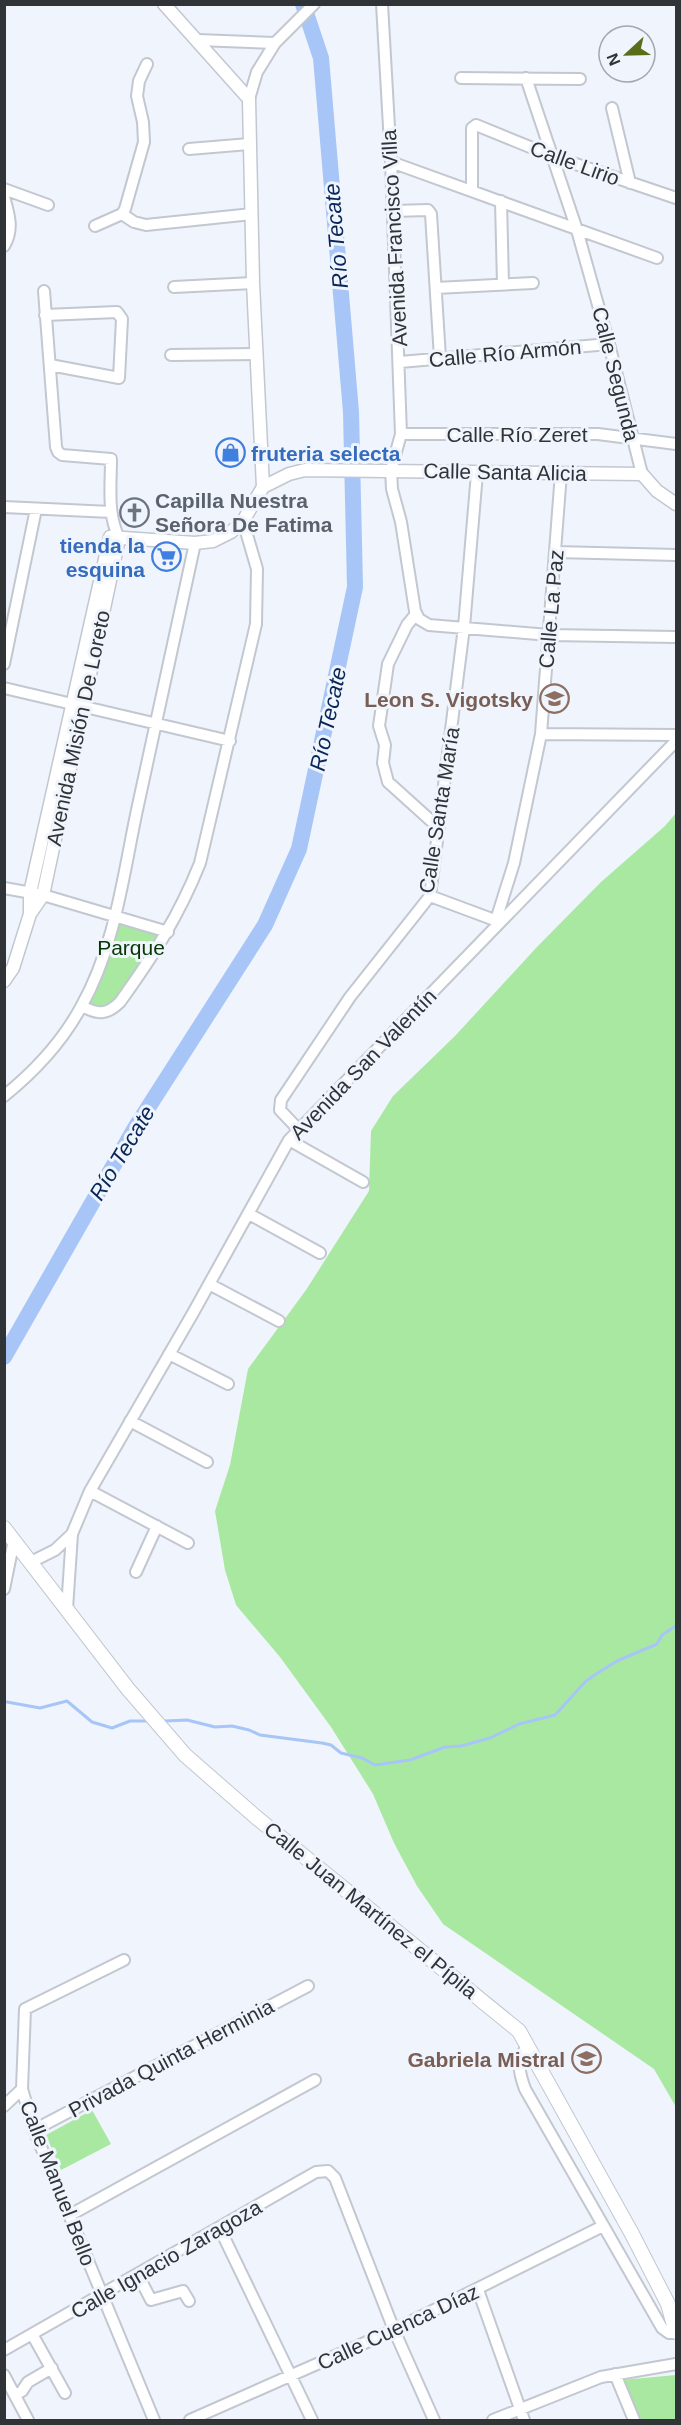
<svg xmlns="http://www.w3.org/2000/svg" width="681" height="2425" viewBox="0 0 681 2425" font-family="Helvetica,sans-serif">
<rect width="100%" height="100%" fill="#eff4fd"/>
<path fill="#a9e8a1" d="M676,813v1294l-22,-38 -211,-145 -26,-38 -23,-43 -21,-49 -42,-67 -51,-70 -44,-52 -11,-35 -10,-59 15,-46 18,-96 58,-79 63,-99 2,-60 22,-35 62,-60 81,-88 65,-66 64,-56z
M116,916l53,13 -40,69 -24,20 -20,-15z
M92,2110l19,34 -50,26 -15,-35z
M676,2375v45h-37l-17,-40z"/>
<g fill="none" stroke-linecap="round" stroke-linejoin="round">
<path stroke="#a7c6f7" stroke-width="3" d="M7,1702l33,6 27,-7 25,21 20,6 18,-7h16
M165,1721l22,-1 28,7 17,-1 17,4 11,5 62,8 9,2 10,8 21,5 13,7 35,-5 35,-13 16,-1 29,-8 29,-14 36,-9 31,-34 10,-7 21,-13 40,-17 5,-9 14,-9"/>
<path stroke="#a7c6f7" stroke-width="16" d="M4,1357l131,-229 130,-203 34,-76 56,-262 -4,-175 -30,-354 -18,-54"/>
<defs>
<path id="minor" d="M382,4l9,158 10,272 -10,36 1,19 9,33 14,89 4,8 10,6 120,10 127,2
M198,40l77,3
M461,78l119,1
M526,78l51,152 32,114 33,130
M249,99l8,-27 18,-29 39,-39
M612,108l18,75
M189,149l60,-5
M391,162l266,96
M4,189l44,16
M472,191v-63l4,-3 76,31 124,42
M4,197c5,17 10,33 0,49
M501,201l2,83
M393,211l35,-1 3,4 9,144
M122,214l12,8 12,3 106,-11
M95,226l27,-12 3,-5 19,-67 -1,-20 -6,-26 2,-15 8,-17
M174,287l79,-4
M436,288l97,-5
M44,291l12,156 2,5 4,3 49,4c0,26 -4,55 8,79
M45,315l72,-3 5,7 -3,59 -69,-13
M171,355l86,-1
M400,362l209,-18
M401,434h197l78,10
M4,507l107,5
M556,552l120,3
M416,614l-9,11 -19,39 -9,62 6,19 -2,18 5,19 51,46
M4,664l32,-155
M4,688l226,53
M541,734l135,1
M4,888l39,7 125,37
M430,896l70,26
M496,920l18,-57 27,-129 20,-261
M82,1006c16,9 25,9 38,-4 33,-46 59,-86 80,-139l56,-239 1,-55 -14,-48
M4,1096c31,-25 58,-54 77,-89 34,-60 42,-131 56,-197 19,-89 39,-178 58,-267
M298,1129l-18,-19 1,-10 69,-103 80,-101 34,-269 13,-154
M289,1140l74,42
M249,1214l71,39
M209,1284l70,37
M169,1354l59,30
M130,1421l77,41
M90,1491l98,52
M31,1562l24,-12 17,-16
M136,1572l21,-46
M4,1589l10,-49
M67,1609l5,-75 18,-43 103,-178 96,-173 387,-399
M124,1960l-99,49 -3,80 12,41 120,290
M527,2045c-10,19 -9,24 -2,44l137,239 7,5h7
M4,2106l18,-17
M34,2130l274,-144
M70,2215l245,-135
M220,2229l92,191
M138,2275l13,25 32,-9 6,10
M478,2290l46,130
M32,2334l33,59
M4,2350l312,-178 12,-1 7,7 59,152 40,90
M615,2374l19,46
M4,2375l24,45
M15,2395l7,-4 6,-9 24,-14
M190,2420l204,-90 209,-104
M493,2420l108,-43 75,-13"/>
<path id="tertiary" d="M164,4l85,95 4,184 10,204
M30,914v-21l80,-356 85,6 18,-2 18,-9 12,-11 20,-34 26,-13 16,-4 337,4 15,17 19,13
M4,981l9,-13 17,-54 13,-19 76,-357"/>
<path id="secondary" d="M4,1528l124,161 57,66 72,63 262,213 113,203 36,70 8,28"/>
</defs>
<use href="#minor" stroke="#c2c7d0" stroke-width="14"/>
<use href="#tertiary" stroke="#c2c7d0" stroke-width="15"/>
<use href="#secondary" stroke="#c2c7d0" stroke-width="16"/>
<use href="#minor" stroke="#fff" stroke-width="10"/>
<use href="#tertiary" stroke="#fff" stroke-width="12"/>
<use href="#secondary" stroke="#fff" stroke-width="14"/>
</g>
<defs>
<symbol id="shop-ring" viewBox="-11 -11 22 22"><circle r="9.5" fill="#eff4fd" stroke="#3f7fe0" stroke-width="1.5"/><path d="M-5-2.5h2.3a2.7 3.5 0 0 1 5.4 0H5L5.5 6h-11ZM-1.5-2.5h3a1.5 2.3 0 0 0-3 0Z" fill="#3f7fe0"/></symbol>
<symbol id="church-ring" viewBox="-11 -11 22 22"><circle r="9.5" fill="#eff4fd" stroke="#6b7280" stroke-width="1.5"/><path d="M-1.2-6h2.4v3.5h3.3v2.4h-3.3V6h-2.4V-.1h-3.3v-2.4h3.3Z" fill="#6b7280"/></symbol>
<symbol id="supermarket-ring" viewBox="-11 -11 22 22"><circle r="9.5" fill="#eff4fd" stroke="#3f7fe0" stroke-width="1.5"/><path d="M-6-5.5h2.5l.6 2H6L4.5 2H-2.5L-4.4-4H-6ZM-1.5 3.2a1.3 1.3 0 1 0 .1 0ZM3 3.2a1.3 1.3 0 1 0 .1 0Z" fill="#3f7fe0"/></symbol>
<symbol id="school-ring" viewBox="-11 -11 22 22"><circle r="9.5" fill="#eff4fd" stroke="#8d6e63" stroke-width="1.5"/><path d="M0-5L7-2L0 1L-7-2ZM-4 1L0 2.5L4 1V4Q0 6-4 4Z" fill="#8d6e63"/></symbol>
</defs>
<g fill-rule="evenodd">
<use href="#shop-ring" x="214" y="436" width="33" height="33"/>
<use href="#church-ring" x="118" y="496" width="33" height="33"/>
<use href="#supermarket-ring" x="150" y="540" width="33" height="33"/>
<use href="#school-ring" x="538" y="682" width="33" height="33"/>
<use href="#school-ring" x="570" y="2042" width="33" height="33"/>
</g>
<g text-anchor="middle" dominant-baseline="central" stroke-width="6" stroke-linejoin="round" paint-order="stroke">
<g font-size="21" fill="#313437" stroke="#eff4fd">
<text transform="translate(575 163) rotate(20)">Calle Lirio</text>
<text transform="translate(394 238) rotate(-93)">Avenida Francisco Villa</text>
<text transform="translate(505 353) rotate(-5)">Calle Río Armón</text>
<text transform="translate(616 374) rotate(76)">Calle Segunda</text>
<text x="517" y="434">Calle Río Zeret</text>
<text transform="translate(505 472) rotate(1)">Calle Santa Alicia</text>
<text transform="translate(551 609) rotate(-85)">Calle La Paz</text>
<text transform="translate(78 728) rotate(-78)">Avenida Misión De Loreto</text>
<text transform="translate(439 810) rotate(-81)">Calle Santa María</text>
<text transform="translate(363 1064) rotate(-46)">Avenida San Valentín</text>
<text transform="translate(371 1910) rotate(39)">Calle Juan Martínez el Pípila</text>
<text transform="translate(171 2058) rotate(-28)">Privada Quinta Herminia</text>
<text transform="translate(58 2183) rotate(69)">Calle Manuel Bello</text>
<text transform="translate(166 2259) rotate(-30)">Calle Ignacio Zaragoza</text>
<text transform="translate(398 2327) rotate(-25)">Calle Cuenca Díaz</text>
</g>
<g font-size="21" font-weight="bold" fill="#366cbe" stroke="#eff4fd" text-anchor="start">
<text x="251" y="453">fruteria selecta</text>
<text x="145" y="545" text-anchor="end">tienda la<tspan x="145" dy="24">esquina</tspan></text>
</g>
<g font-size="21" font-weight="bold" fill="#5b616d" stroke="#eff4fd" text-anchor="start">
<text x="155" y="500">Capilla Nuestra<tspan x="155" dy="24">Señora De Fatima</tspan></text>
</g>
<g font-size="21" font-weight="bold" fill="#785e54" stroke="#eff4fd" text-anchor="end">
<text x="533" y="699">Leon S. Vigotsky</text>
<text x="565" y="2059">Gabriela Mistral</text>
</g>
<g font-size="21" fill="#063803" stroke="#eff4fd">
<text x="131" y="947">Parque</text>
</g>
<g font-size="22" font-style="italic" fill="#082657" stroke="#eff4fd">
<text transform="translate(336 236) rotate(-95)">Río Tecate</text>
<text transform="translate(328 719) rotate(-78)">Río Tecate</text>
<text transform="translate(122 1153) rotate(-59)">Río Tecate</text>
</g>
</g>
<rect width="681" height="2425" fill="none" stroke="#313437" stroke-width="12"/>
<g transform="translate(627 54) rotate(248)"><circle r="28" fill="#eff4fd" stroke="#a3a7ae" stroke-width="1.5"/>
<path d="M0-4.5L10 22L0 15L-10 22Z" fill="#5b6d19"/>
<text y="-9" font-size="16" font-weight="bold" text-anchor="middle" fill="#313437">N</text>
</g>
</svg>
